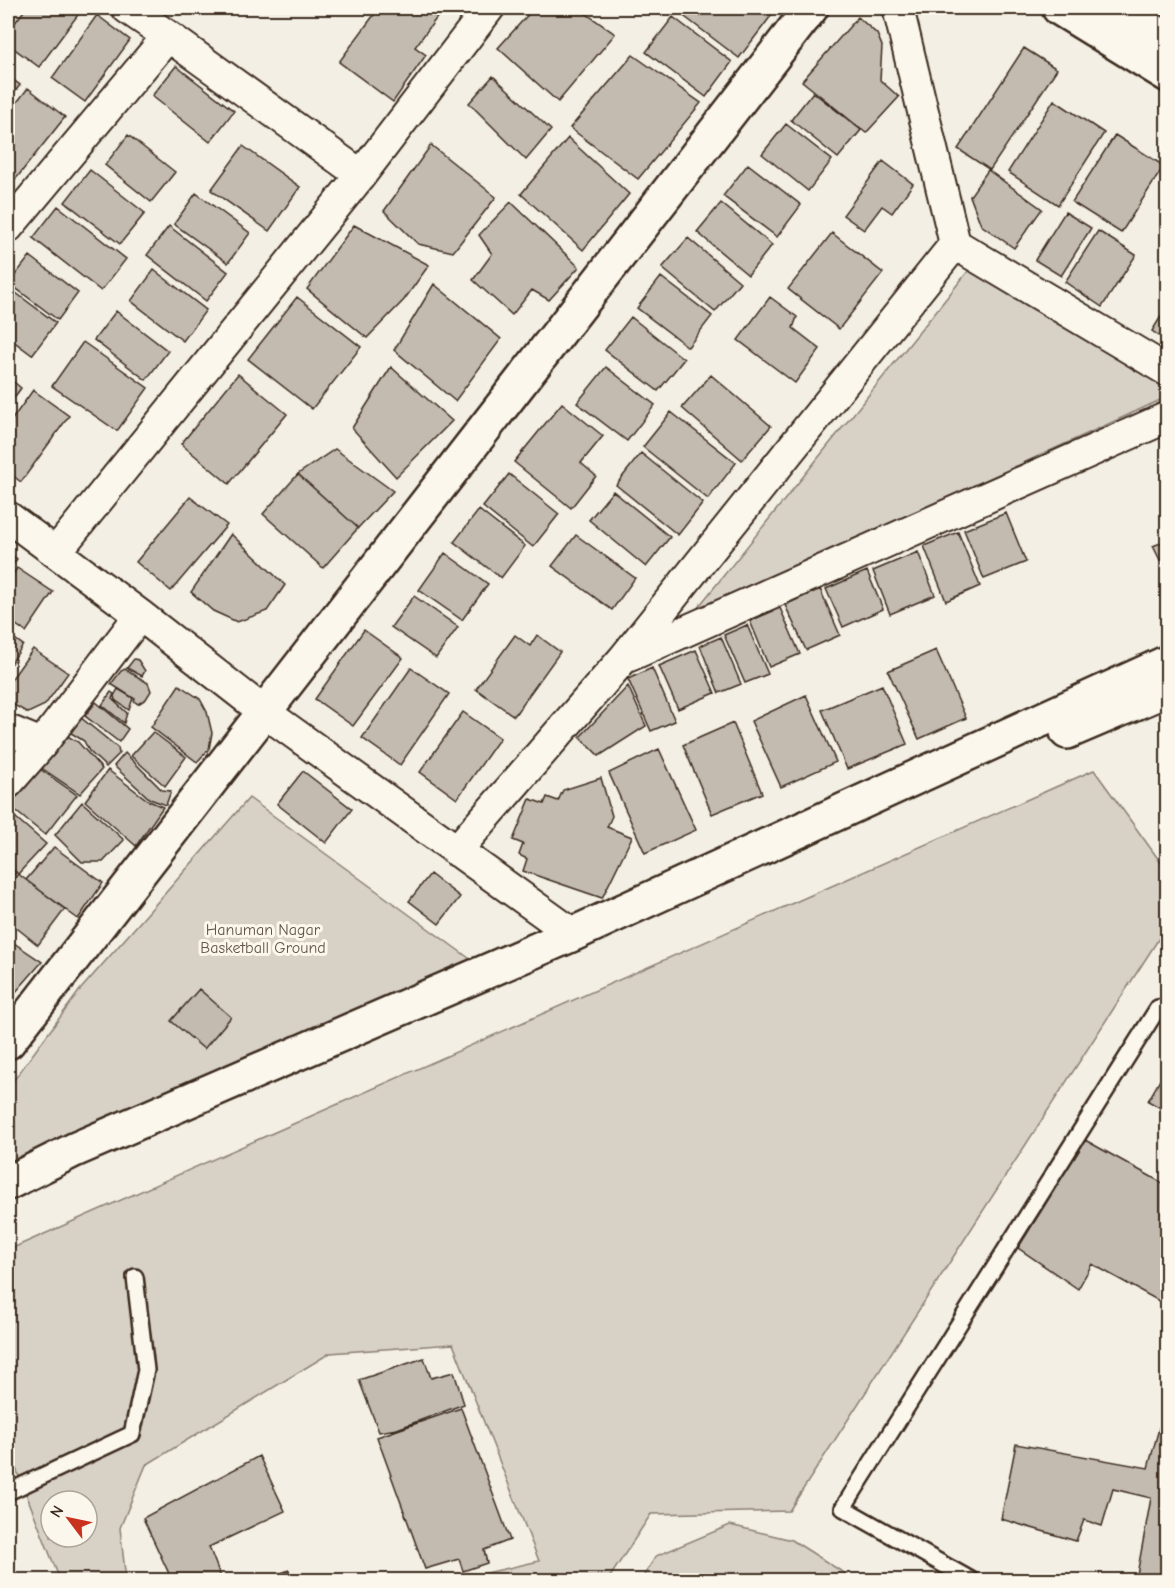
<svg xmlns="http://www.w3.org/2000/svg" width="1175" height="1588" viewBox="0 0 1175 1588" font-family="'Comic Neue',sans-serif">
<rect width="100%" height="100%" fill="#f3efe4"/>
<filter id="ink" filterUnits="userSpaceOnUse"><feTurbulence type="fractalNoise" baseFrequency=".0167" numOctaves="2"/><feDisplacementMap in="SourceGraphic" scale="12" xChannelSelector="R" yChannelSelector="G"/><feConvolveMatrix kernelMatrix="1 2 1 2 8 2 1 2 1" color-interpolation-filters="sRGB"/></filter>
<g filter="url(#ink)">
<path fill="#d8d1c6" stroke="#8a7e72" stroke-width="1.5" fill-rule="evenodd" d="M969,270l198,117v10l-475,218z
M1094,770l73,101v55l-378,585 -138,3 -43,66h-152l83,-19 -86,-217 -123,9 -184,112 -26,63 6,52h-66l-52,-132v-198zM51,1501h36v36h-36z
M249,798l224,163 -465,205v-78l72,-98z
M730,1525l62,15 63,40h-214l15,-24z"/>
<path fill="#c3bbb0" stroke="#3b2a1e" stroke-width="1.5" d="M26,8h57l-44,59 -31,-23v-12z
M379,8h65l-29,39 11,8 -33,47 -54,-40z
M534,8h44l37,26 -57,68 -60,-54z
M680,8h97l-38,50 -62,-47z
M97,15l33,25 -45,62 -33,-24z
M673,17l59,45 -26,35 -60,-45z
M858,17l19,17 5,12 -2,34 19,17 -33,36 -64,-52z
M1024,48l33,21 -67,101 -32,-21z
M633,55l68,48 -63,76 -68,-51z
M176,66l58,45 -24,31 -58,-46z
M8,76l12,9 -12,16z
M493,76l58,54 -25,30 -57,-57z
M28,88l37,29 -50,63 -7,-6v-60z
M813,92l48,38 -23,28 -47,-38z
M1054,100l50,33 -46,72 -50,-33z
M786,124l46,36 -24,31 -46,-37z
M128,135l47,37 -24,30 -46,-37z
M1115,135l49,31 -43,67 -49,-31z
M568,138l61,56 -46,56 -62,-56z
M431,145l65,52 -43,55 -35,-8 -34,-33z
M243,146l57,41 -31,44 -58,-41z
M883,161l30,23 -21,29 -10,-7 -18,24 -21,-15z
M748,164l53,41 -24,32 -54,-41z
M90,170l55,43 -25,31 -55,-42z
M988,170l54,39 -28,39 -33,-23 -11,-29z
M196,193l54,40 -22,30 -54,-39z
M511,202l68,65 -30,33 -17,-10 -20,25 -39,-35 19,-26 -13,-19z
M721,203l51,42 -24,30 -51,-43z
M58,206l68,53 -25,32 -68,-53z
M1065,212l26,16 -30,48 -26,-16z
M354,225l75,40 -25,35 -37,38 -60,-49z
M169,226l59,46 -22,29 -59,-46z
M1098,231l38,24 -34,52 -37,-25z
M832,233l51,40 -44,56 -51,-40z
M688,238l52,44 -25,30 -53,-44z
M30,256l48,37 -20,27 -49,-37z
M154,270l52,40 -23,31 -52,-40z
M661,277l51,39 -24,31 -51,-39z
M434,284l67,55 -46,62 -61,-51z
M8,287l48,36 -24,32 -24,-18z
M297,297l64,50 -49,62 -64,-50z
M770,297l27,20 -4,11 27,21 -25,34 -57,-43z
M1168,305v37l-16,-11z
M116,311l52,40 -22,29 -52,-40z
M631,317l53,42 -26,32 -53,-41z
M83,342l65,46 -31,43 -65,-45z
M391,367l61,54 -56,56 -44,-49z
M606,367l49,38 -28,36 -50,-38z
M238,374l49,40 -58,70 -48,-40z
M711,375l60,51 -29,34 -60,-52z
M8,377l13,11 -13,18z
M33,390l36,26 -48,66 -13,-10v-47z
M562,403l41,33 -22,27 15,13 -25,32 -57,-46z
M671,412l65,51 -28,36 -65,-52z
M335,449l58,42 -35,37 -60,-54z
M641,453l62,50 -25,32 -62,-50z
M298,474l60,54 -35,40 -60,-54z
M509,474l50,40 -26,33 -50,-40z
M613,491l57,46 -24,30 -57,-47z
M190,497l37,28 -56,66 -35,-29z
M479,510l46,36 -24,32 -47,-36z
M1006,513l20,49 -42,17 -20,-49z
M958,532l22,54 -34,15 -22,-55z
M231,534l54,51 -18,26 -30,11 -24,-11 -22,-19z
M576,535l59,43 -23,32 -60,-44z
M1168,540v36l-15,-30z
M8,552l9,7 -9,13z
M918,552l17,43 -45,19 -17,-43z
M445,553l43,31 -26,36 -43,-30z
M17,568l36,24 -27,40 -18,-13v-37z
M867,571l16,38 -40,18 -17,-38z
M820,589l20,46 -34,15 -21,-45z
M414,596l44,31 -22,31 -45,-31z
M780,608l20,46 -31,13 -19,-46z
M747,625l21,49 -23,9 -21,-48z
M364,630l39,28 -50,68 -38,-27z
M8,634l15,11 -15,23z
M515,635l15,11 7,-11 23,17 -46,64 -38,-27z
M721,637l20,47 -22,9 -19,-47z
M33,649l35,24 -23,32 -17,8 -16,-9 -4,-5v-15z
M696,650l19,43 -37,16 -19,-43z
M936,650l30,68 -47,21 -31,-68z
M134,659l4,1 7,11 -3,5 -15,-8z
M411,668l38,26 -49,71 -38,-27z
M652,668l23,53 -24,10 -23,-52z
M125,669l23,14 3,8 -5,8 -8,5 -4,-3 1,-2 -24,-15 10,-13z
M179,685l21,14 7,13 5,21 -3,16 -12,13 -46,-35z
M882,685l25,59 -60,25 -25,-59z
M628,686l18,40 -47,30 -19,-19z
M118,689l15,9 -4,12 -14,-10 -1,-4z
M111,692l3,2 -2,5 15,14 -3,10 -22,-18z
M806,695l30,67 -55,25 -30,-66z
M96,702l32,27 -9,13 -34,-26z
M463,712l37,26 -43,61 -37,-27z
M80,717l38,31 1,6 -13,13 -17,-16 -5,-10 -16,-10z
M733,723l29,70 -50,21 -29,-69z
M153,732l33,25 -21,29 -34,-30z
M64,734l14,8 24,27 -22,25 -40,-27z
M659,749l37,81 -51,23 -36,-80z
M125,753l37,37 9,1 -5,14 -16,-6 -36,-33z
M37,767l40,28 -32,40 -37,-30z
M108,770l41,31 14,6 -27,39 -51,-45z
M303,771l49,38 -26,34 -49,-39z
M601,778l11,38 -5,11 25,10 -30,61 -79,-27 4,-12 -8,-4 4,-11 -10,-4 17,-41 14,5 3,-7 11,4 5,-11z
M82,802l42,38 -21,22h-21l-27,-27z
M8,811l38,33 -28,30 -10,-9z
M54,847l49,36 -25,36 -52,-39z
M8,865l8,7 -8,9z
M18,874l47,35 -27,36 -30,-24v-35z
M430,874l30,23 -21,27 -30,-23z
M8,939l34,23 -34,39z
M199,989l32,28 -27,32 -33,-28z
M1168,1066v46l-20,-11z
M1085,1140l83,46v120l-76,-42 -14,25 -60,-41z
M424,1358l7,20 23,-6 10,32 -67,25 -18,3 -20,-52z
M1168,1396v184h-32l15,-82 -38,-9 -11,37 -18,-6 -8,21 -75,-22 15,-75 132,24z
M461,1408l49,132 -26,10 3,13 -24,8 -4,-12 -34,10 -48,-132z
M259,1456l26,55 -76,36 13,33h-50l-29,-62z
M289,1570l3,10h-29z"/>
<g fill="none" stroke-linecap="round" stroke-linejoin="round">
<defs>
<path id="lane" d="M8,1492l124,-58 14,-64 -11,-93
M971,1580l-128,-72 315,-500 10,-1"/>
<path id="street" d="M168,36l193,139
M8,227l160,-191 -41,-28
M955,244l213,127
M8,517l132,98 123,96 310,223
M56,552l305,-377 128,-167
M627,657l541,-240
M8,730l34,14 98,-129
M8,783l34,-39
M456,851l167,-192 332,-415 -57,-236"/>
<path id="secondary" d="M1059,8l109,67
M1115,8l53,32
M1067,732l101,-43
M8,1042l803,-1034
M8,1183l66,-33 499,-216 595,-272"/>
</defs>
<use href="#lane" stroke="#3b2a1e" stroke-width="20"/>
<use href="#street" stroke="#3b2a1e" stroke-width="34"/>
<use href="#secondary" stroke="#3b2a1e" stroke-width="38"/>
<use href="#lane" stroke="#fbf7ec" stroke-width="15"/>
<use href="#street" stroke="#fbf7ec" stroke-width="30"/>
<use href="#secondary" stroke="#fbf7ec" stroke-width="33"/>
</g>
</g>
<g text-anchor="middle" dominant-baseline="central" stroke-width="6" stroke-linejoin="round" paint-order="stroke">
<g font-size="16" fill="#625448" stroke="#fbf7ec">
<text x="263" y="930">Hanuman Nagar<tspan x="263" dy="18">Basketball Ground</tspan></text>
</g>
</g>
<rect width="1175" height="1588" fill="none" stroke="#fbf7ec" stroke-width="30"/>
<rect x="15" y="15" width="1145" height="1558" fill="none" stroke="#3b2a1e" stroke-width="2" filter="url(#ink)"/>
<g transform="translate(69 1519) rotate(302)"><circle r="28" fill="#fbf7ec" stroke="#aea59a" stroke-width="1.5"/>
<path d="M0-4.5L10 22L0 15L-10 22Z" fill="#c8321e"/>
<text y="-9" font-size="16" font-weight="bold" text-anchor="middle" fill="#3b2a1e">N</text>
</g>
</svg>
